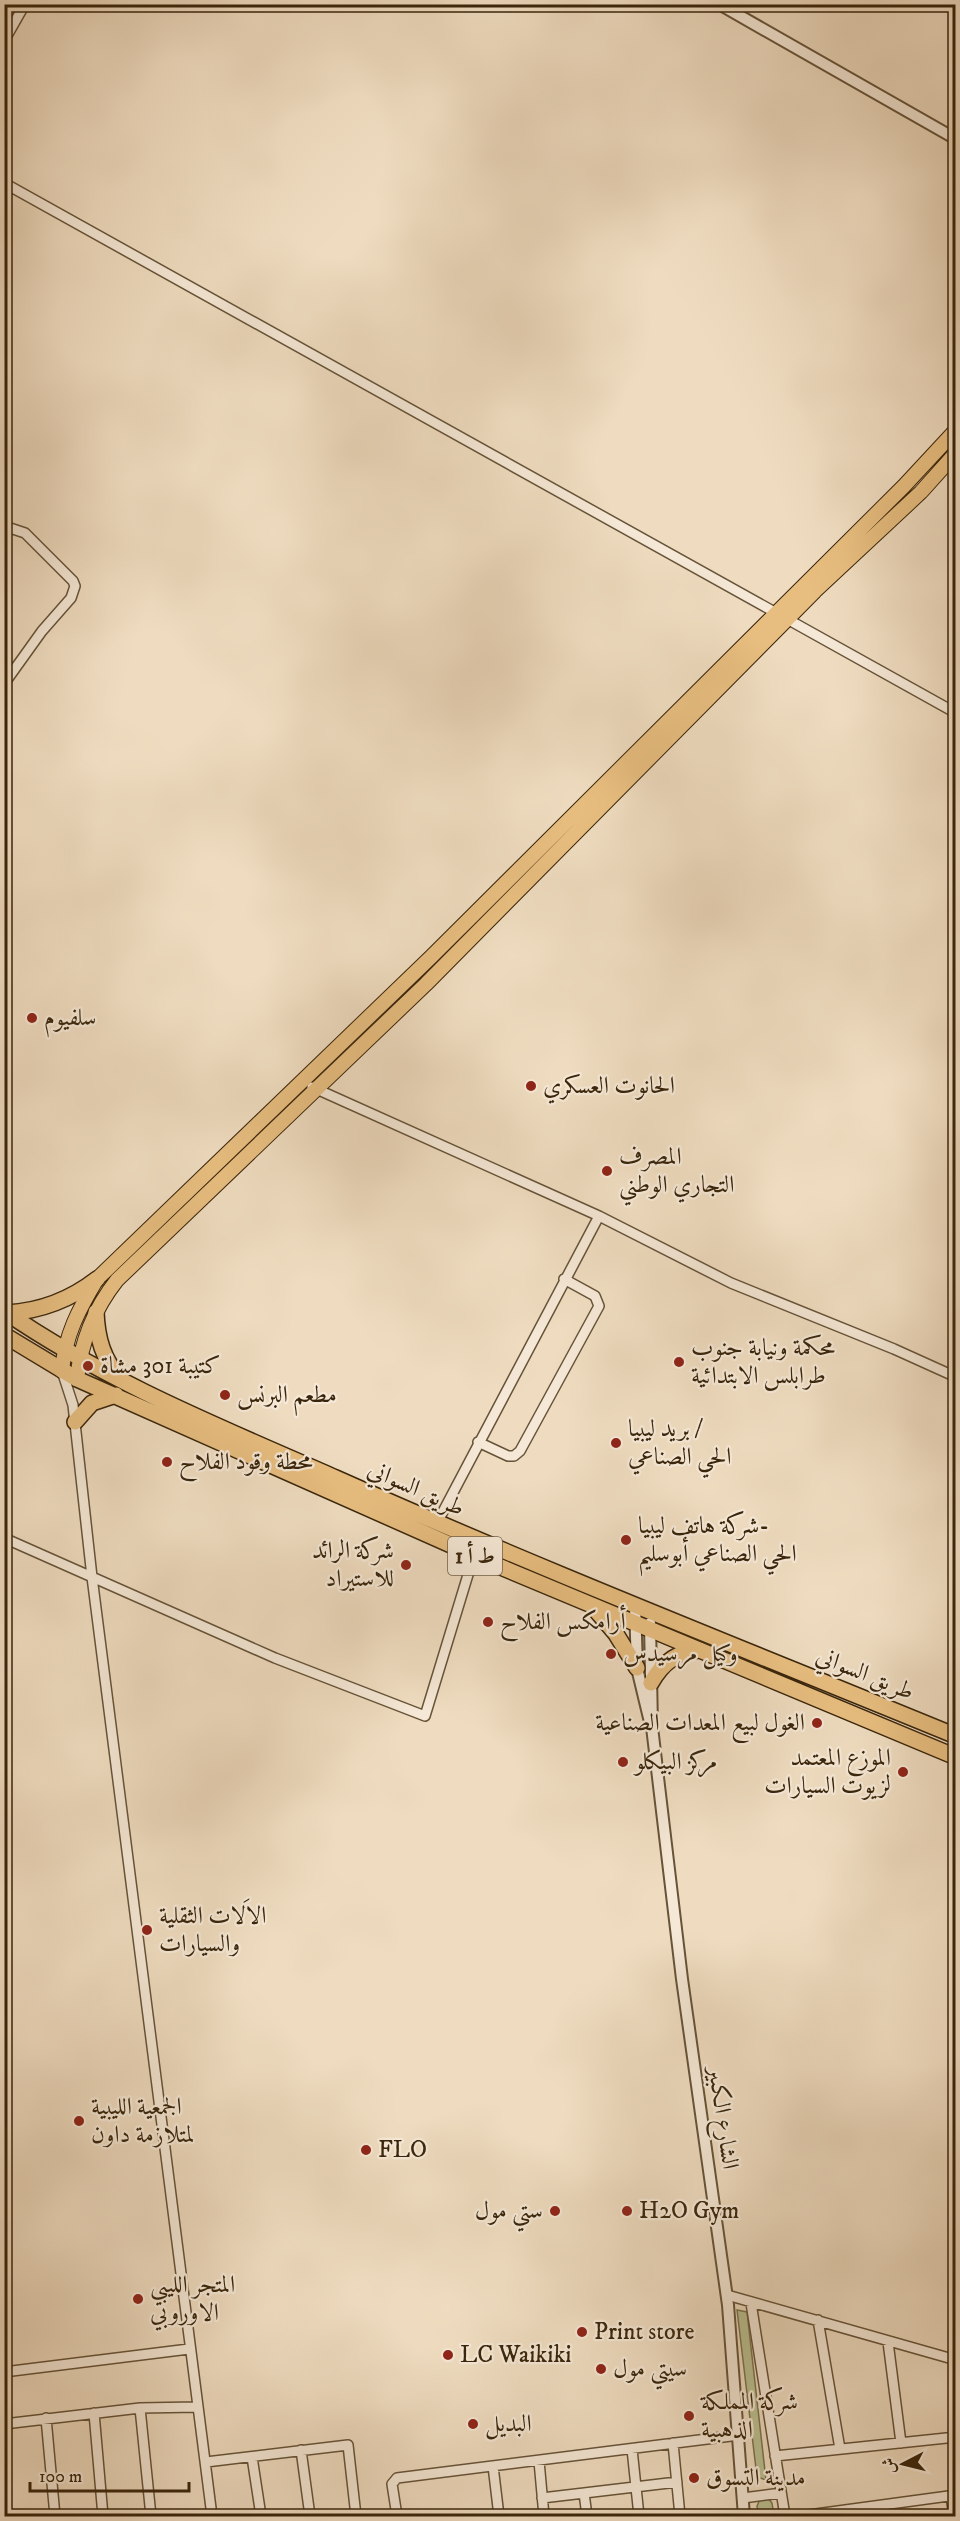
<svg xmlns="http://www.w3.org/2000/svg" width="960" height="2521" viewBox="0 0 960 2521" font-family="'IM FELL DW Pica',Amiri,serif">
<rect width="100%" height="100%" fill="#efdcc0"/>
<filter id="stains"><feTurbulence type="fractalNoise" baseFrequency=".00333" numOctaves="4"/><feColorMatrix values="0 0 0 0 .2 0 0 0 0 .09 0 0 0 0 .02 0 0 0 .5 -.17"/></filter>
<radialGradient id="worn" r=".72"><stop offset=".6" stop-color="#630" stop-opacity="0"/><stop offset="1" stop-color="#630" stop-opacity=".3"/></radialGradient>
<path fill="#bac092" stroke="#7a724e" stroke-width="1.5" d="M737,2310l10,2 19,168 -9,-3z
M767,2497l5,6 2,13h-16l-1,-10 3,-7z"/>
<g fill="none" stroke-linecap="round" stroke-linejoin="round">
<defs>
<path id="minor" d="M4,41l21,-37
M4,183l952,530
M4,526l21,7 48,48 2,5 -4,12 -29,33 -38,53
M312,1087l287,129 132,67 163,66 62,28
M62,1371l11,34 19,172 120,939
M478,1442l30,14h6l6,-5 79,-145 -4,-10 -31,-17
M437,1523l162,-307
M4,1538l271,120 150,58 49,-161
M727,2295l229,65
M751,2303l34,213
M818,2320l22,129
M888,2342l13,101
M4,2372l185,-23
M140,2408l11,108
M94,2413l9,103
M46,2418l9,98
M4,2424l136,-16 57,-1
M673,2443l7,73
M632,2449l7,67
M301,2450l9,66
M775,2456l181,-19
M252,2457l9,59
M539,2461l5,55
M206,2462l142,-17 8,71
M493,2466l6,50
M584,2493l3,23
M951,2496l3,20
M4,2497l3,19
M542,2498l135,-16
M743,2498l38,-5
M397,2516l-5,-32 5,-6 342,-43
M801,2516l155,-21"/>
<path id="tertiary" d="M719,4l237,135
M635,1605l2,63 12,50
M650,1623l2,104 30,252 46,326 16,211"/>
<path id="primary" d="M62,1371c3,-36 17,-62 35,-92l334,-322 473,-471 52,-56
M77,1379c4,-37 17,-70 40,-99l309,-296 389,-393 106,-99 35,-39"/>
<path id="trunk" d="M4,1311c103,71 218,117 332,167 204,91 413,173 620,258
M96,1312c1,26 7,48 25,67
M7,1313c35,-2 63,-13 90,-34
M4,1335l73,44 419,186 460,192
M75,1422l17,-19 24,-8
M594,1608l22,26 21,34
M651,1683c11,-20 26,-32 49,-33"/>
</defs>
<use href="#minor" stroke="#665338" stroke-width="12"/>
<use href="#tertiary" stroke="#665338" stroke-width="14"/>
<use href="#primary" stroke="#39250b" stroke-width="16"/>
<use href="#trunk" stroke="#39250b" stroke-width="18"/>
<use href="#minor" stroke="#f5e8d6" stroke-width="9"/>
<use href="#tertiary" stroke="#f5e8d6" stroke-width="10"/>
<use href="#primary" stroke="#e8be80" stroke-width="14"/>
<use href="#trunk" stroke="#e8be80" stroke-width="15"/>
</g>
<g fill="#8f2418" stroke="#f5e8d6" stroke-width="2">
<circle cx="32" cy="1018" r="6"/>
<circle cx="531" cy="1086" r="6"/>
<circle cx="607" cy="1171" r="6"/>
<circle cx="679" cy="1362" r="6"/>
<circle cx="88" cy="1366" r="6"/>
<circle cx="225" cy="1395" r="6"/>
<circle cx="616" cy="1443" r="6"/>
<circle cx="167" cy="1462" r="6"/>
<circle cx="626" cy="1540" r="6"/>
<circle cx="406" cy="1565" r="6"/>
<circle cx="488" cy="1622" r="6"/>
<circle cx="611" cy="1654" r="6"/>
<circle cx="817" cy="1723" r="6"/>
<circle cx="623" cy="1762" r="6"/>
<circle cx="903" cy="1772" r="6"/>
<circle cx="147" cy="1930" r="6"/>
<circle cx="79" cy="2121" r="6"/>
<circle cx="366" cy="2150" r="6"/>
<circle cx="555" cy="2211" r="6"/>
<circle cx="627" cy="2211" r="6"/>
<circle cx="138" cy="2299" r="6"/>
<circle cx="582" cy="2332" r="6"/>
<circle cx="448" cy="2355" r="6"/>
<circle cx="601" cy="2369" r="6"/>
<circle cx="689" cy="2416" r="6"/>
<circle cx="473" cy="2424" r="6"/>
<circle cx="694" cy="2478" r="6"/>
</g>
<g text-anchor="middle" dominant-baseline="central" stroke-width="4.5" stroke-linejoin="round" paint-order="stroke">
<rect fill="#f5e8d6" stroke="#716048" stroke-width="1.5" x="448" y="1537" width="54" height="38" rx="4.5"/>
<g font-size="22" font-weight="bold" fill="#39250b">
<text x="475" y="1556">ط أ 1</text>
</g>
<g font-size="24" fill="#39250b" stroke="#f5e8d6" text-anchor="start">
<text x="44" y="1018">سلفيوم</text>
<text x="543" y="1086">الحانوت العسكري</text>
<text x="619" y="1157">المصرف<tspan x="619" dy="28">التجاري الوطني</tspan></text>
<text x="691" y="1348">محكمة ونيابة جنوب<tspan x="691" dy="28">طرابلس الابتدائية</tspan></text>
<text x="100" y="1366">كتيبة 301 مشاة</text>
<text x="237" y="1395">مطعم البرنس</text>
<text x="628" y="1429">بريد ليبيا /<tspan x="628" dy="28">الحي الصناعي</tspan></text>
<text x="179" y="1462">محطة وقود الفلاح</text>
<text x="638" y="1526">شركة هاتف ليبيا-<tspan x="638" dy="28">الحي الصناعي أبوسليم</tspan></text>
<text x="394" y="1551" text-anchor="end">شركة الرائد<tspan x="394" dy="28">للاستيراد</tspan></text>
<text x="500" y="1622">أرامكس الفلاح</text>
<text x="623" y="1654">وكيل مرسيدس</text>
<text x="805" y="1723" text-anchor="end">الغول لبيع المعدات الصناعية</text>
<text x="891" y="1758" text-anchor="end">الموزع المعتمد<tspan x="891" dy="28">لزيوت السيارات</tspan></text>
<text x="635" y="1762">مركز البيكلو</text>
<text x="159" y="1916">الاَلات الثقلية<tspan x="159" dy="28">والسيارات</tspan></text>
<text x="91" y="2107">الجمعية الليبية<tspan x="91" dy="28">لمتلازمة داون</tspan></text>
<text x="378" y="2150">FLO</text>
<text x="543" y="2211" text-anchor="end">ستي مول</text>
<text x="639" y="2211">H2O Gym</text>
<text x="150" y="2285">المتجر الليبي<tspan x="150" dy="28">الاوروبي</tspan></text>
<text x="594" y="2332">Print store</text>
<text x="460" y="2355">LC Waikiki</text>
<text x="613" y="2369">سيتي مول</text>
<text x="701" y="2402">شركة المملكة<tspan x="701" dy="28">الذهبية</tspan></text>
<text x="485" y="2424">البديل</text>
<text x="706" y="2478">مدينة التسوق</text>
</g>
<g font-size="24" fill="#39250b" stroke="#f5e8d6">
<text transform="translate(416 1489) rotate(24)">طريق السواني</text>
<text transform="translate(865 1674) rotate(22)">طريق السواني</text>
<text transform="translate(723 2118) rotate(82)">الشارع الكبير</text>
</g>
</g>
<rect width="960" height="2521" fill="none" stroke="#efdcc0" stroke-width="24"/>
<rect x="6" y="6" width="948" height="2509" fill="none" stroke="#39250b" stroke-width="3"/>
<rect x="12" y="12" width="936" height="2497" fill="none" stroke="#39250b" stroke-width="1.5"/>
<g transform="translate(903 2464) rotate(263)" stroke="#f5e8d6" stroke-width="4.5" paint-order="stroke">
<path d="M0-4.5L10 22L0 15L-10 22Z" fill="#39250b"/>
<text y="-9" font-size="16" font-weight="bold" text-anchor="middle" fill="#39250b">ش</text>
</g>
<path d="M30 2482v9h159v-9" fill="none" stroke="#39250b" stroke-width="3"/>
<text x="39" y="2482" font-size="18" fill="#39250b" stroke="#f5e8d6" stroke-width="4.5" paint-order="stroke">100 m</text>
<rect width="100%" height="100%" filter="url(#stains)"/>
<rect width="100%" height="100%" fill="url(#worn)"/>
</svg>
